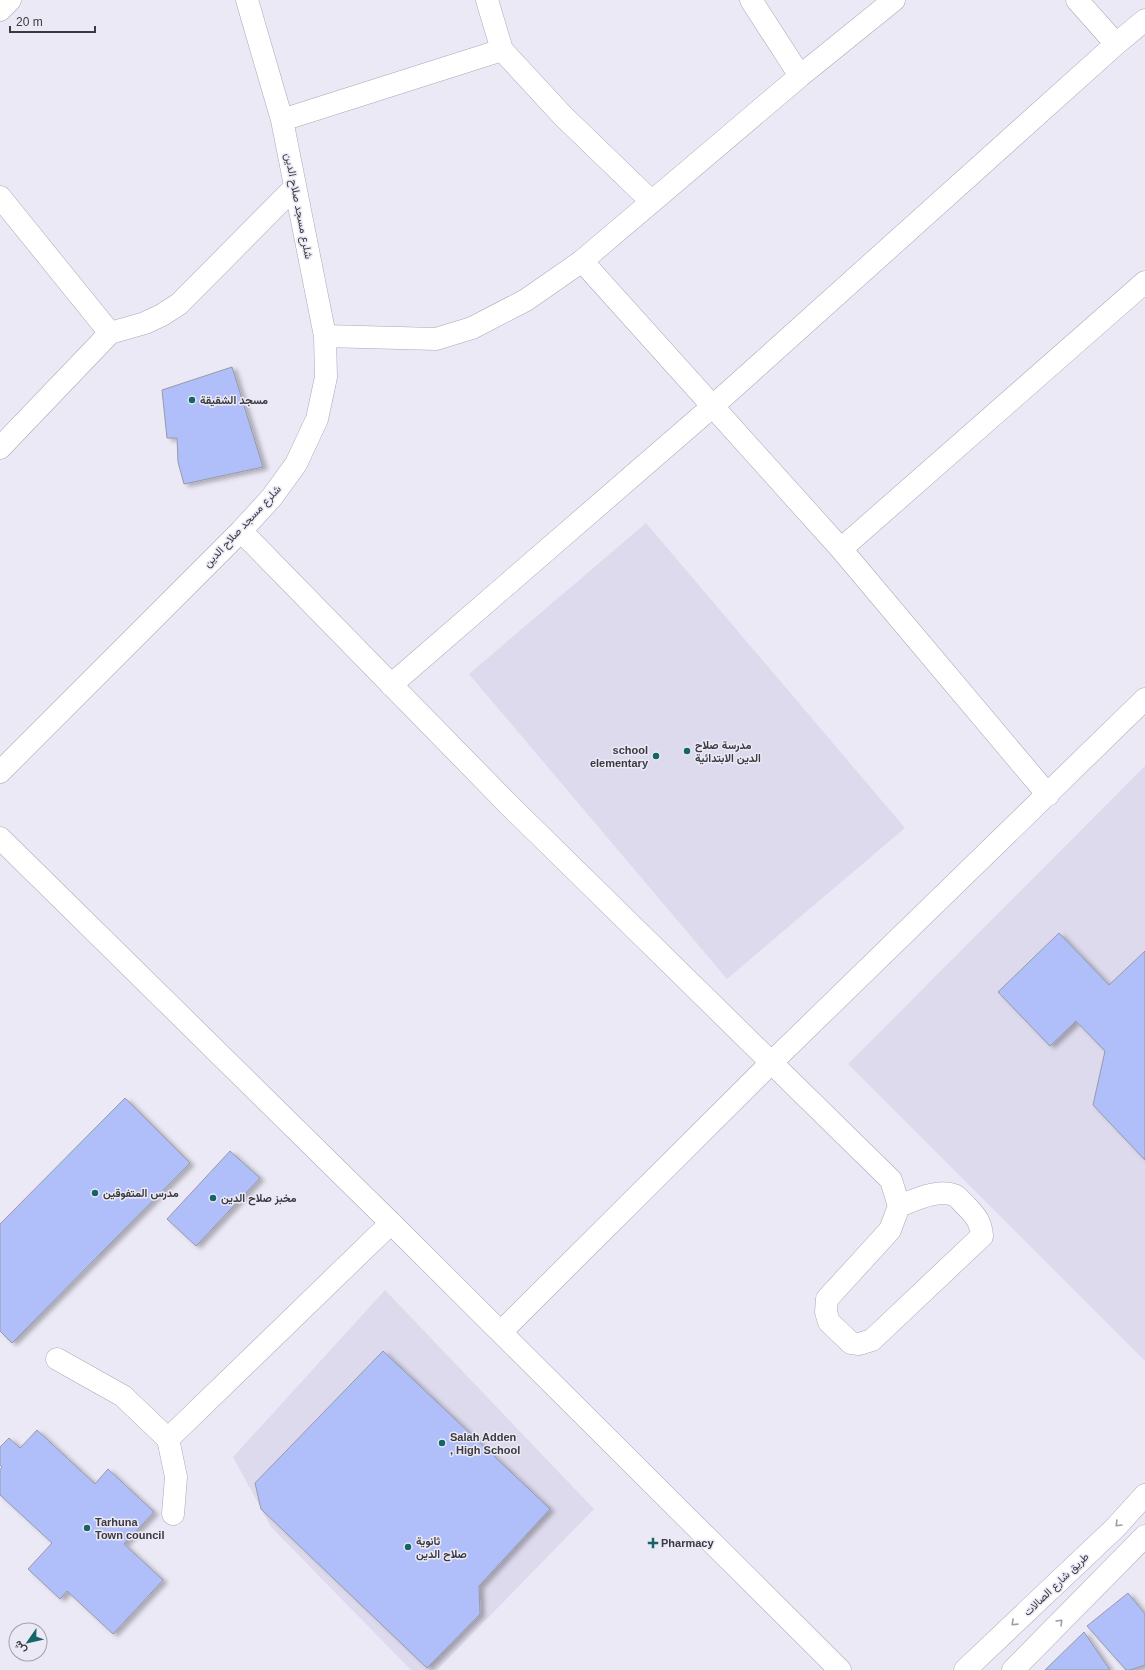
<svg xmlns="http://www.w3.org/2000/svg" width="1145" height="1670" viewBox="0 0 1145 1670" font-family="Helvetica,Vazirmatn,sans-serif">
<defs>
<filter id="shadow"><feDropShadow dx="4.5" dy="2.5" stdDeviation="2" flood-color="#0004"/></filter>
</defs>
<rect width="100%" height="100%" fill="#ebe9f6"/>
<path fill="#dddaee" d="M646,523l259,305 -178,151 -258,-305z
M1145,766v595l-297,-297z
M385,1290l209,219 -157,161h-26l-140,-143 -38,-70z"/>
<path fill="#b0bef9" stroke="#979aa6" filter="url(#shadow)" d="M232,367l31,100 -79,17 -6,-22 -1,-24h-10l-5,-48z
M1059,933l50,52 36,-34v209l-52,-55 12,-54 -29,-30 -26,25 -52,-54z
M125,1098l65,65 -178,180 -12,-12v-107z
M230,1151l30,27 -64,68 -29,-27z
M383,1351l167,158 -71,77 1,28 -53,54 -166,-159 -6,-26z
M37,1430l58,54 13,-15 46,43 -30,32 39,36 -50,54 -46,-43 -7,8 -32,-30 24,-26 -52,-48v-25l2,-3 -2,-2v-18l9,-9 11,10z
M1128,1593l17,21v51l-15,5h-4l-39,-44z
M1084,1632l26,38h-65z"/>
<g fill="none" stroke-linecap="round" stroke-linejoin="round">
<defs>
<path id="minor" d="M487,0l15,50 61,66 88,85
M751,0l49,76
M1077,0l39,44
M0,10l10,-10
M282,120l220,-70
M0,197l110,136
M582,261l259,288 207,246
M325,336l111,3 36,-11 54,-28 56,-39 218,-185 94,-76
M0,448l110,-115 35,-10 17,-8 17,-11 116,-117
M241,531l267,273 383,376 8,26 -9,24 -63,69 -1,13 3,10 22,21 8,1 13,-4 110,-104c-1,-12 -5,-19 -14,-28 -4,-3 -9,-11 -14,-13 -17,-6 -39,5 -55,11
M841,549l304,-267
M391,685l322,-279 403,-362 29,-24
M0,772l241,-241 31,-34 24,-33 21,-45 9,-42 -1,-41 -43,-216 -35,-120
M0,838l391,385 449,447
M501,1332l270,-269 374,-364
M57,1359l66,37 45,43 8,38 -3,37
M168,1439l223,-216
M965,1670l150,-142 30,-33
M1013,1670l132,-134"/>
</defs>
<use href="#minor" stroke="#aaa8b4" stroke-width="23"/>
<use href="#minor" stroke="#fff" stroke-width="22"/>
</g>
<defs><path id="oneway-chevron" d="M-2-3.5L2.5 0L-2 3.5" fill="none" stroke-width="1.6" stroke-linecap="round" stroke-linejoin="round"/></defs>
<g stroke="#9d9c9f">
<use href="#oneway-chevron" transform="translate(1118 1524) rotate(134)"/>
<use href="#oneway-chevron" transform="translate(1060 1622) rotate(-45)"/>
<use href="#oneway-chevron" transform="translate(1014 1623) rotate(136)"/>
</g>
<g fill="#166566" stroke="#ebe9f6" stroke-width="1.5">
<circle cx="192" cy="400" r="4"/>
<circle cx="687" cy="751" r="4"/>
<circle cx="656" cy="756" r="4"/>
<circle cx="95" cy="1193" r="4"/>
<circle cx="213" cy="1198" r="4"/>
<circle cx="442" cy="1443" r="4"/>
<circle cx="87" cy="1528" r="4"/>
<path d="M651 1537h4v4h4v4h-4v4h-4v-4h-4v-4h4z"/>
<circle cx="408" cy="1547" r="4"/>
</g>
<g text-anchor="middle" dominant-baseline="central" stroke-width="3" stroke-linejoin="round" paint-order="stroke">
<g font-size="11" fill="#3b3a3f" stroke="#ebe9f6">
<text transform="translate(299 206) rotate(79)">شلرع مسجد صلاح الدين</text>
<text transform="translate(242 526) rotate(-47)">شلرع مسجد صلاح الدين</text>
<text transform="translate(1056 1584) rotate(-44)">طريق شارع الصالات</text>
</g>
<g font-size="11" font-weight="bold" fill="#3b3a3f" stroke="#ebe9f6" text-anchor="start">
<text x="200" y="400">مسجد الشقيقة</text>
<text x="695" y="745">مدرسة صلاح<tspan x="695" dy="13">الدين الابتدائية</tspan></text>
<text x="648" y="750" text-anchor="end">school<tspan x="648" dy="13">elementary</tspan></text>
<text x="103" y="1193">مدرس المتفوقين</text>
<text x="221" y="1198">مخبز صلاح الدين</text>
<text x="450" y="1437">Salah Adden<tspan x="450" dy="13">, High School</tspan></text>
<text x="95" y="1522">Tarhuna<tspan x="95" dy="13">Town council</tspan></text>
<text x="416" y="1541">ثانوية<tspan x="416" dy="13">صلاح الدين</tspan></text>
<text x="661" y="1543">Pharmacy</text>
</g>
</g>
<g transform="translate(28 1642) rotate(236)"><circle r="19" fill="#ebe9f6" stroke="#a5a3ad"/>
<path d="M0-3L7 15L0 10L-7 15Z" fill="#166566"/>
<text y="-6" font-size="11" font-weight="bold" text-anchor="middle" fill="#3b3a3f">ش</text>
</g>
<path d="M10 26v6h85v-6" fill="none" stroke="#3b3a3f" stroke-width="2"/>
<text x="16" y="26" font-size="12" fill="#3b3a3f" stroke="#ebe9f6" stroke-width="3" paint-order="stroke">20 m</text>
</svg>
